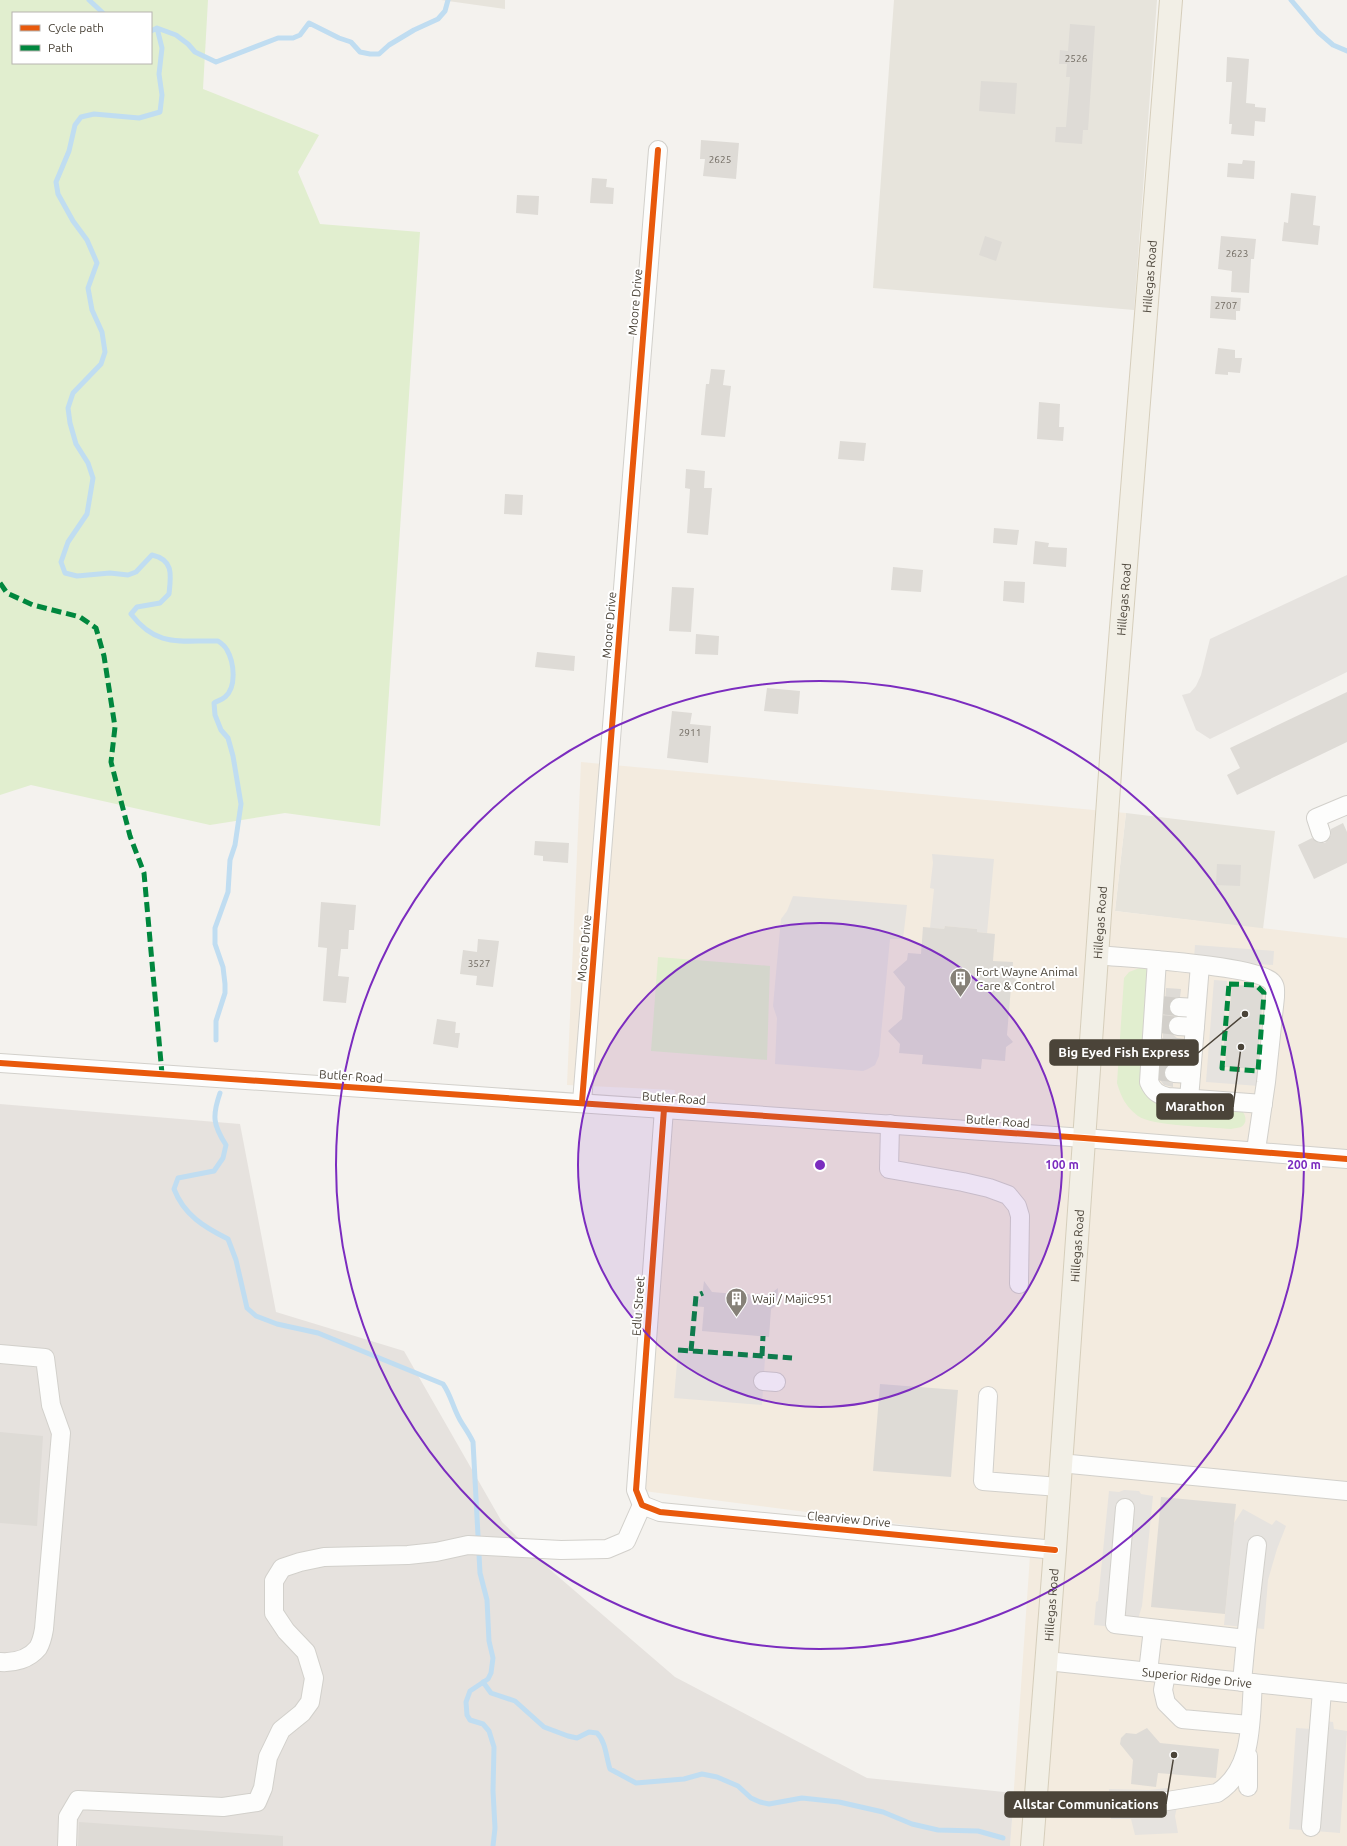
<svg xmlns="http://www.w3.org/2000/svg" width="1347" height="1846" viewBox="0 0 1347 1846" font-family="Ubuntu,sans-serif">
<rect width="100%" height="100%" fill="#f4f2ee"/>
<path fill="#e7e4dc" d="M441,0h64v9z
M894,0h263l-23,310 -261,-22z
M1126,813l149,18 -12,98 -148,-18z"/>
<path fill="#f3ebdf" d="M581,762l545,51 -11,98 232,27v908h-337l21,-305 -395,-51 39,-400 -108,-5z"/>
<path fill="#e6e2de" d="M0,1104l240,20 36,188 128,39 98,171 52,51 121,104 192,101 147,15 -4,53h-1010z"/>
<path fill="#e1eecf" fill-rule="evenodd" d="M0,0h208l-5,89 116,46 -21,37 22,52 100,8 -40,594 -95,-13 -75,12 -179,-40 -31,10zM13,13h138v50h-138z
M658,957l112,9 -3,94 -116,-9z
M1142,967l4,2 1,3 -7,96 2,15 99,27c5,4 7,13 0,17 -2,1 -7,1 -10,2 -20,-2 -80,-3 -93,-13 -12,-9 -17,-19 -21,-33l7,-105 5,-6z"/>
<path fill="#e6e3df" d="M1347,575v97l-137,67 -14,-9 -14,-35 8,-2 6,-7 5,-11 9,-36z
M932,854l62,5 -7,74 -10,-1v-3l-32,-3 -1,3 -14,-1 4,-39 -4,-1 3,-25z
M793,896l114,9 -4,34h-13l-11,117 -4,9 -7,4 -5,2 -88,-7 2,-46 -4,-12 8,-87 6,-8z
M1195,945l79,6 -1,14 -79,-6z
M1214,980l13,1 -7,88 40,3 -1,14 -53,-4z
M678,1351l87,7 -3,47 -88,-7z
M1124,1490l15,1 2,3 12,2 -11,110 -7,23 -41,-4 2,-23 2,-1 11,-110 10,1z
M1243,1509l29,16 4,-5 10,6 -9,23 -9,31 -4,49 -40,-4 10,-102z
M1315,1720l18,2 1,7 13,2 -7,102 -51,-4 7,-101 16,1z
M1167,1788l13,16 -3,3 -2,9 3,17 -43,2 -4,-16h-20l-2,-30 40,1z"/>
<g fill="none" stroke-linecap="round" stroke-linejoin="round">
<path stroke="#c0ddf1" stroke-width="5" d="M89,0l14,13
M1291,0l27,32 15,13 14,6
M157,28l5,20 -3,26 3,21 -2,17 -21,6 -45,-4 -13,3 -6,8 -6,26 -13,31 2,12 15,27 14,19 10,23 -9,25 4,22 10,22 3,20 -4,12 -28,29 -5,15 2,15 6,21 12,19 5,15 -6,36 -19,28 -7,20 4,11 12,3 33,-3 18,2 8,-3 16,-17c22,5 19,20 17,39l-9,9 -23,4 -6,7c26,34 49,26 87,27 3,2 7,5 9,9 7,12 10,37 -2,47 -3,3 -8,4 -11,6l1,12 6,15 7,8 5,18 8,48 -6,41 -5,15 -2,32 -13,36v16l8,23 2,17v9l-9,28v19
M151,31l6,-3 19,7 12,9 7,8 21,10 62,-24h15l7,-3 9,-12 30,15 12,4 9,10 10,2h9l10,-9 25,-15 24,-11 7,-8 3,-11
M220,1093c-8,23 -7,32 6,52l-3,13 -9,13 -36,7 -4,11c10,26 30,38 54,50l8,21 11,48 9,8 21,8 41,9 125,51c8,11 10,24 17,36 4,7 9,13 13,22l7,131 7,27 2,41 4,17 -2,15 -3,6 -18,12 -4,11 1,13 3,5 13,4 6,7 5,16 -1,44 2,37 -2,18
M483,1682l8,11 24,8 29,26 24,9 9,2 12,-6 8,1c9,9 9,24 13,36l26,14 48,-4 18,-5 15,3 21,9 13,12 9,4 9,2 33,-6 37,4 44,10 29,12 26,6 40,1 25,7"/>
</g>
<path fill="#dedbd6" d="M1070,24l25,2 -7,104h-5l-1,14 -27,-2 1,-15h10l4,-50h-4l1,-13h-8l1,-14 8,1z
M1227,57l22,2 -3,44 9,1v3l11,1 -1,14 -10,-1 -1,15 -23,-2 1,-10h-3l3,-42h-6z
M981,81l36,2 -2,31 -36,-3z
M701,140l38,3 -3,36 -33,-3 2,-17h-5z
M1243,160l12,1 -1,18 -27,-2 1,-14 14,1z
M592,178l15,1 -1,8 8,1 -1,16 -23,-1z
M1291,193l25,3 -3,29 7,1 -2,19 -36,-4 2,-19 4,1z
M517,195l22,1 -1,19 -22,-2z
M985,236l17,6 -6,19 -17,-6z
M1221,236l35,3 -2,20h-3l-2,34 -18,-1 1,-21 -14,-2z
M1211,296l30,2 -1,13h-4v9l-26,-2z
M1218,348l17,2v8h7l-2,15 -12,-1v3l-13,-1z
M711,369l14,1 -2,15 8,1 -6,51 -24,-2 5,-51h3z
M1039,402l21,2 -1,23h5l-1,14 -26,-2z
M840,441l26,2 -2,18 -26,-2z
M686,469l19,2 -1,17h8l-4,47 -21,-2 3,-44 -5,-1z
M505,494l18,1 -1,20 -18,-1z
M994,528l25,2 -2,15 -24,-2z
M1035,541l14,2 -1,4 19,1 -1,19 -33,-3z
M893,567l30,3 -2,22 -30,-2z
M1004,581l21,1 -1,21 -21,-2z
M672,587l22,1 -3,44 -22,-1z
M696,634l23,2 -1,19 -23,-1z
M537,652l38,4 -1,15 -39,-4z
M767,688l33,3 -2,23 -34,-3z
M1347,692v50l-110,53 -10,-20 13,-7 -10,-20z
M672,711l20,2 -2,11 21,2 -3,37 -41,-5z
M1343,823l4,9v31l-33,16 -16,-34 14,-7 7,5h6l6,-8v-6z
M535,841l34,2 -1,20 -25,-2v-5l-9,-1z
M1217,864l24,1 -1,21 -24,-1z
M321,902l35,3 -2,25h-5l-1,19h-7l-3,27 11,1 -3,26 -23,-2 4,-53 -9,-1z
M945,926l32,3v3l18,2 -2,27 20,1 -1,13 6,8 -7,4 -4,48 6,7 -7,5 -1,14 -23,-2 -1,10 -59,-5 1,-9 -24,-2 1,-9 -12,-13 14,-12 3,-32 -12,-15 14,-12 1,-7 13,1 2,-27 21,2z
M478,939l21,2 -6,46 -17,-2 1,-9 -17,-2 3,-24 14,2z
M1232,985l24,1 7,8 -6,75 -32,-2 1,-14h-3l3,-34h2l2,-13z
M1166,988l15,1 -1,8 -6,1 -5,8 1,6 5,4 -6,5 -1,9 9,8 -9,3 -2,6 3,9 6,2v5l-6,1 -5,8 1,6 4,4 4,1v4l-9,-2 -4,-5z
M437,1019l19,3 -1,11h5l-2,15 -25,-4z
M704,1281l8,11 25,2 5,-6 4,6 22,2 10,-8 -1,17 -6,4 -2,28 -67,-6 2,-24 -12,-1 10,-9z
M880,1384l78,6 -7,87 -78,-6z
M0,1432l43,4 -6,90 -37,-3z
M1161,1497l75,7 -11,110 -74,-7z
M1147,1728l13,15 59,6 -3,29 -58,-5 -2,14 -25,-3 2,-24 -13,-16 1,-6 5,-5 10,1z
M79,1822l204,14v10h-205z"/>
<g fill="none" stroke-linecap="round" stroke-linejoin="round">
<path stroke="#d2cfca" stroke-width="18" stroke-dasharray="18 9" stroke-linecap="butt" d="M1161,1005l18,2
M1160,1024l18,2
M1158,1047l18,1
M1156,1071l18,2"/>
<defs>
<g id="minor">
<path d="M1321,833l-5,-15 31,-13"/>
<path d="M1097,955c28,3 160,10 175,27 4,4 3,9 3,15l-9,85 -10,68"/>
<path d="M1157,960l-8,122c4,9 9,13 19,15l95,7"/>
<path d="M1179,1007l17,1"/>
<path d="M1178,1026l17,1"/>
<path d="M1176,1048l17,2"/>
<path d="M0,1063l1084,75 263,21"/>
<path d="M1174,1073l17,1"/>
<path d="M1189,1099l11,-134"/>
<path d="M582,1102l76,-952"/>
<path d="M890,1124l-1,45 74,13 26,6 19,7 9,11 3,10 -1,68"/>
<path d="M0,1354l45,4 6,47 10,28 -17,196c-1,6 -3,14 -6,19 -9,11 -24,15 -38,14"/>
<path d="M763,1381l13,1"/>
<path d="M988,1396l-5,85 76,6"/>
<path d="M1060,1463l287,28"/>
<path d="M642,1505l18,7 395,38"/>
<path d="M642,1505l-6,-15 28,-381"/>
<path d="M1125,1508l-10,116 131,15 11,-94"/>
<path id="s1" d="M1047,1661l300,32"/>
<path d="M1148,1672l5,-43"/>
<path d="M1166,1674l-3,16 3,13 16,16 67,6"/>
<path d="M1242,1682l4,-43"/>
<path d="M1248,1756v31"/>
<path d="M1131,1804h18l68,-11c37,-23 33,-72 36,-110"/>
<path d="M1311,1827l11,-136"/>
<path d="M67,1846l1,-29 10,-17 145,7 34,-5 6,-14 5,-31 13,-27 21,-17 8,-11 4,-24 -8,-26 -20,-21 -12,-18v-32l8,-13 18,-6 24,-5 84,-2 28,-3 32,-7 93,5 46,-1 19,-8 16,-36"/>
</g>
<g id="major">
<path id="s2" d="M1032,1846l23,-296 59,-834 57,-716"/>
</g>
</defs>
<use href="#minor" stroke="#d2d0cb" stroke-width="20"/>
<use href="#major" stroke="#d6cebb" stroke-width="24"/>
<use href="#minor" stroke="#fdfdfc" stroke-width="18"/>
<use href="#major" stroke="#f2efe6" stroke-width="22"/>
<path stroke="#00873e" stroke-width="5" stroke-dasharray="10 5" stroke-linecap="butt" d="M0,583l7,10 26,12 47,12 16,11 8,28 11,71 -4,35 19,74 14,37 18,201
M1229,984l27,1 8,8 -6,78 -36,-3z
M678,1350l114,8
M691,1351l5,-55 7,-3
M762,1356l1,-20"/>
<defs>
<path id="cycleway" d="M0,1063l1084,75 263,21
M582,1102l76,-952
M664,1109l-28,381 6,15 18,7 395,38"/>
</defs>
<use href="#cycleway" stroke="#fff" stroke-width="8"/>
<use href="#cycleway" stroke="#e8590c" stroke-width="6"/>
</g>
<circle cx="820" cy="1165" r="242" fill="#7b2cbf" fill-opacity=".12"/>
<g fill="none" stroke="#7b2cbf" stroke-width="2">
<circle cx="820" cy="1165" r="242"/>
<circle cx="820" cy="1165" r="484"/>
</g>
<defs>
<symbol id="building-pin" viewBox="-11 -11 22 30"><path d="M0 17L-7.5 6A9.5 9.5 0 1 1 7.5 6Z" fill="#868178" stroke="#fff"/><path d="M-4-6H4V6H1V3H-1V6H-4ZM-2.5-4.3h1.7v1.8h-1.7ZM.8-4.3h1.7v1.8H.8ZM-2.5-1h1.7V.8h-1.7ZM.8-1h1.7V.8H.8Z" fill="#fff"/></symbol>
</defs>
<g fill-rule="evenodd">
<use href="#building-pin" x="948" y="966" width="25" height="34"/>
<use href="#building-pin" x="724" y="1286" width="25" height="34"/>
</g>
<g text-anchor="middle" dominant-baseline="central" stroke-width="4" stroke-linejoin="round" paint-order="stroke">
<g font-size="10" fill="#706a61">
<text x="1076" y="58">2526</text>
<text x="720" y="159">2625</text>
<text x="1237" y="253">2623</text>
<text x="1226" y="305">2707</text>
<text x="690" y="732">2911</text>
<text x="479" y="963">3527</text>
</g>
<g font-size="12" fill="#4b4439" stroke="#fff">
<text stroke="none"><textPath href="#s2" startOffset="1574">Hillegas Road</textPath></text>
<text transform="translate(635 302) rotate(-85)">Moore Drive</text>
<text stroke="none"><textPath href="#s2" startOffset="1250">Hillegas Road</textPath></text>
<text transform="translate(609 625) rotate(-85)">Moore Drive</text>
<text stroke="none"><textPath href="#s2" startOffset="926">Hillegas Road</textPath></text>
<text transform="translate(584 948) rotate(-85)">Moore Drive</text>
<text transform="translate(351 1076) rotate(4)">Butler Road</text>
<text transform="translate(674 1098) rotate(4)">Butler Road</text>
<text transform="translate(998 1121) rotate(4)">Butler Road</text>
<text stroke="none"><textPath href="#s2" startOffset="602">Hillegas Road</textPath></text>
<text transform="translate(638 1306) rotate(-86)">Edlu Street</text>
<text transform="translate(849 1519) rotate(5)">Clearview Drive</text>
<text stroke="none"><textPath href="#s2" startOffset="242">Hillegas Road</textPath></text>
<text stroke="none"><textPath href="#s1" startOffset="151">Superior Ridge Drive</textPath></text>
</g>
<g font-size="12" fill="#4b4439" stroke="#fff" text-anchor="start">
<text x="976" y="971">Fort Wayne Animal<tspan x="976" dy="14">Care &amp; Control</tspan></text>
<text x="752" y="1298">Waji / Majic951</text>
</g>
</g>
<circle cx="820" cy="1165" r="6" fill="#7b2cbf" stroke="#fff" stroke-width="2"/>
<g font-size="12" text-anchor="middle" font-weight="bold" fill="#7b2cbf" stroke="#fff" stroke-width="4" stroke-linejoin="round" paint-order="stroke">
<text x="1062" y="1169">100 m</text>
<text x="1304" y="1169">200 m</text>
</g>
<path fill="none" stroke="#4b4439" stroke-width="1.5" d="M1245 1014L1198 1053M1241 1047L1233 1107M1174 1755L1166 1804"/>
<g fill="#4b4439" stroke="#fff" stroke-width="1.5">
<circle cx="1245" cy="1014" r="4"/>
<circle cx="1241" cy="1047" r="4"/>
<circle cx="1174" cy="1755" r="4"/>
</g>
<g fill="#4b4439" stroke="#4b4439" stroke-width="1.5">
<rect x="1050" y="1040" width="148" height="25" rx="4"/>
<rect x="1157" y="1094" width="76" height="25" rx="4"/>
<rect x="1005" y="1792" width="161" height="25" rx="4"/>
</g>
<g font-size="13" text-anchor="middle" font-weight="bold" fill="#fff">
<text x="1124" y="1057">Big Eyed Fish Express</text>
<text x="1195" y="1111">Marathon</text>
<text x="1086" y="1809">Allstar Communications</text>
</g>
<rect x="12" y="12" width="140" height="52" fill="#ffffff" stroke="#b7b4b0"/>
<rect x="20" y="25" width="20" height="6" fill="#e8590c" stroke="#b7b4b0"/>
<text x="48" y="32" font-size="12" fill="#4b4439">Cycle path</text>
<rect x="20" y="45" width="20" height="6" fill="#00873e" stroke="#b7b4b0"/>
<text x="48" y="52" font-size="12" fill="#4b4439">Path</text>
</svg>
